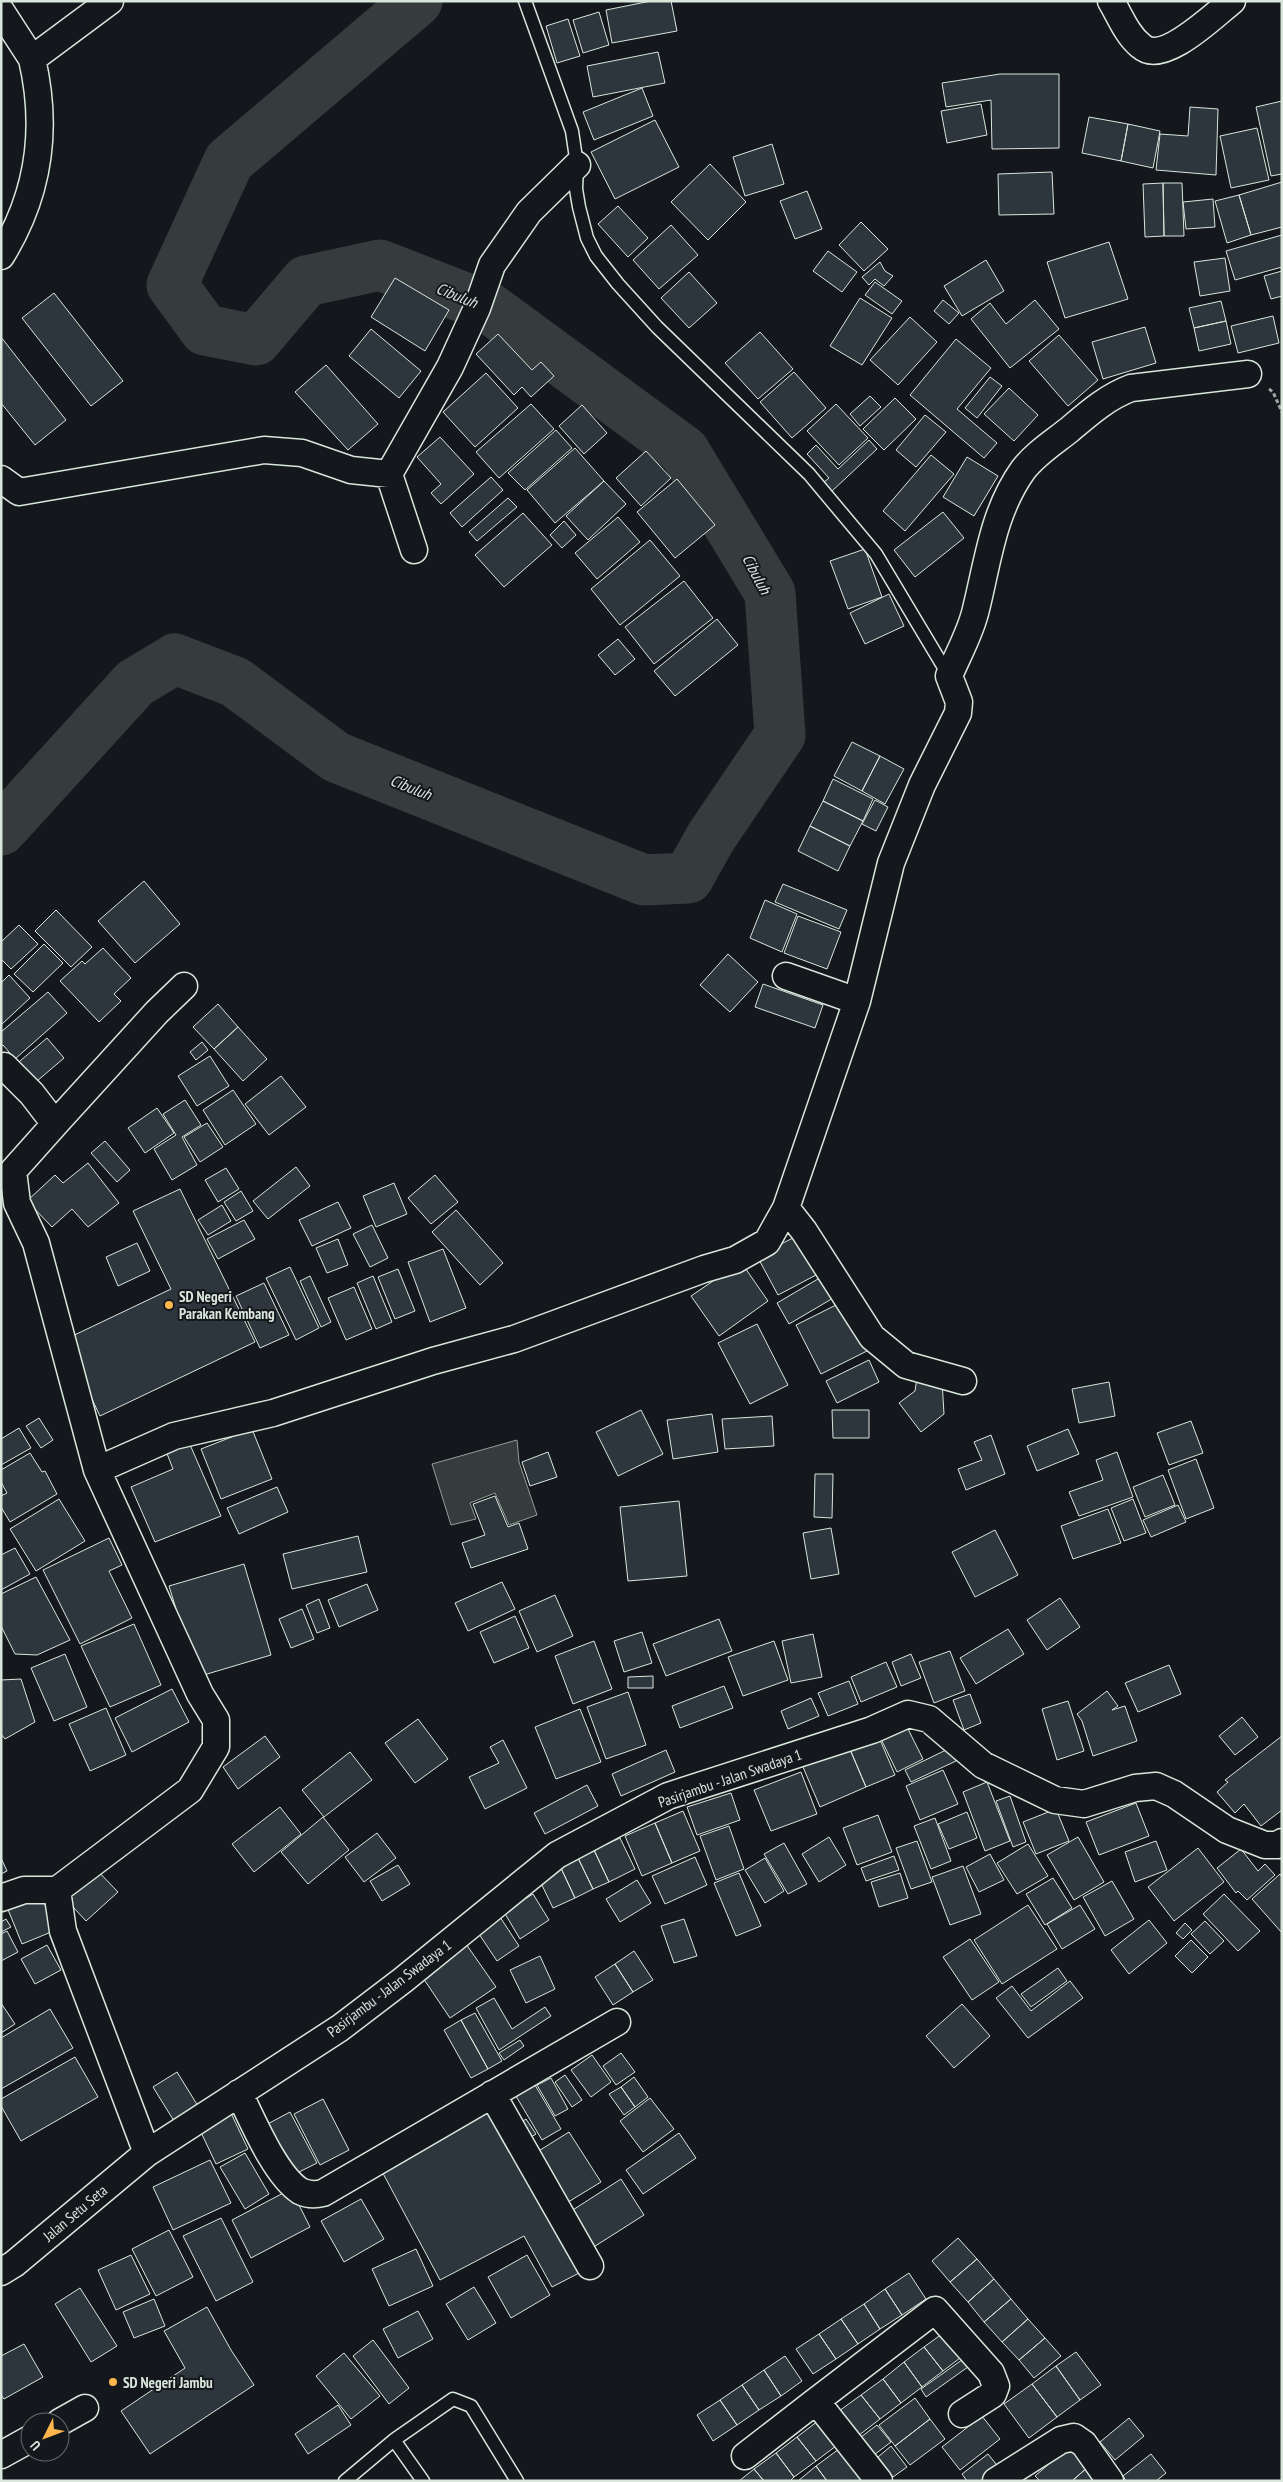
<svg xmlns="http://www.w3.org/2000/svg" width="1283" height="2482" viewBox="0 0 1283 2482" font-family="'PT Sans Narrow',sans-serif">
<rect width="100%" height="100%" fill="#14181c"/>
<path fill="#363b3e" stroke="#939e99" d="M517,1440l2,22 18,53 -28,10 -14,-32 -25,10 6,16 -25,6 -19,-61z"/>
<g fill="none" stroke-linecap="round" stroke-linejoin="round">
<path stroke="#363b3e" stroke-width="51" d="M1,830l134,-147 40,-24 60,23 101,75 308,123 44,-2 23,-41 69,-102 -10,-142 -86,-142 -196,-144 -108,-42 -74,16 -50,59 -51,-10 -33,-45 57,-124 188,-160"/>
</g>
<path fill="#2c363c" stroke="#d8e6dc" d="M651,1h20l6,30 -65,12 -6,-33z
M599,12l10,33 -26,8 -10,-33z
M568,19l12,37 -23,7 -11,-37z
M658,52l7,31 -72,14 -6,-31z
M1000,74h59v74l-67,1 -1,-49 -45,7 -4,-24z
M642,88l11,28 -59,24 -11,-28z
M1282,101v73l-11,2 -15,-69z
M981,104l6,31 -40,8 -6,-32z
M1190,107l28,2 -2,66 -60,-5 4,-36 28,2z
M1089,117l39,7 -7,37 -39,-8z
M655,120l24,47 -64,32 -24,-47z
M1128,124l32,7 -7,37 -32,-7z
M1257,128l12,52 -38,8 -11,-52z
M772,144l12,40 -39,12 -12,-39z
M710,164l36,38 -38,38 -37,-38z
M1052,172l2,42 -55,1 -1,-41z
M1282,182v45l-31,8 -12,-40z
M1163,183l1,53 -19,1 -2,-53z
M1163,183h19l2,53h-20z
M807,191l15,38 -27,10 -15,-38z
M1239,195l12,40 -24,8 -12,-42z
M1213,199l2,28 -29,2 -3,-27z
M618,206l30,32 -20,19 -30,-33z
M861,222l27,27 -24,22 -25,-26z
M671,225l27,30 -39,34 -26,-29z
M1282,235v32l-47,13 -9,-29z
M1109,242l19,57 -63,19 -18,-56z
M828,251l29,21 -15,20 -29,-21z
M1225,258l5,33 -30,5 -6,-34z
M986,260l18,31 -42,25 -18,-30z
M880,262l5,9 8,5 -9,10 -9,-7 -6,6 -7,-8z
M1282,271v25l-11,3 -7,-23z
M689,272l28,31 -28,25 -28,-30z
M395,278l54,32 -24,41 -54,-34z
M875,282l27,19 -10,13 -27,-19z
M54,293l69,88 -32,25 -69,-88z
M860,298l32,20 -30,47 -32,-19z
M943,300l16,13 -10,11 -15,-13z
M1035,300l24,29 -49,39 -39,-49 19,-16 16,21z
M1221,301l5,20 -32,7 -5,-20z
M1273,316l6,27 -41,10 -7,-27z
M910,317l27,25 -39,43 -28,-25z
M1226,321l5,23 -32,7 -5,-23z
M1145,327l11,36 -53,16 -11,-37z
M371,329l50,42 -22,27 -50,-42z
M760,332l33,37 -35,30 -33,-36z
M498,334l34,36 9,-8 13,14 -23,21 -9,-10 -8,8 -38,-41z
M1059,335l39,45 -30,26 -39,-45z
M1,337l65,83 -31,25 -34,-42z
M956,339l35,29 -34,41 40,34 -13,15 -74,-63z
M326,365l52,59 -30,26 -53,-58z
M794,372l32,36 -34,30 -32,-36z
M486,373l32,35 -43,39 -32,-35z
M990,377l12,9 -25,32 -12,-10z
M1009,388l29,27 -24,26 -30,-27z
M870,396l11,11 -21,19 -10,-12z
M895,398l21,21 -32,31 -21,-21z
M531,404l23,25 -55,49 -23,-26z
M836,404l32,34 -29,27 -32,-34z
M582,405l25,28 -23,21 -25,-28z
M925,415l21,17 -30,35 -20,-17z
M556,430l16,18 -47,42 -17,-17z
M440,437l34,37 -33,30 -10,-11 10,-9 -24,-27z
M869,440l8,9 -45,42 -9,-8 6,-5 -22,-24 9,-9 22,24z
M575,448l29,33 -49,42 -28,-33z
M646,451l25,27 -30,28 -25,-28z
M931,455l23,19 -49,57 -22,-20z
M967,457l31,19 -24,40 -31,-19z
M491,477l12,13 -41,37 -12,-14z
M677,479l38,46 -40,33 -38,-46z
M604,481l22,23 -38,36 -22,-24z
M508,498l9,9 -40,34 -8,-9z
M943,512l21,26 -49,39 -21,-27z
M523,513l29,32 -48,42 -29,-32z
M618,517l22,25 -43,37 -22,-26z
M564,521l12,14 -14,13 -12,-13z
M650,540l30,36 -60,49 -29,-36z
M865,549l17,48 -34,12 -18,-48z
M684,581l29,37 -59,46 -29,-37z
M889,594l15,32 -39,18 -15,-31z
M717,619l21,26 -63,51 -21,-25z
M618,639l17,20 -20,16 -17,-20z
M852,742l28,14 -18,35 -28,-15z
M880,756l24,13 -19,35 -23,-13z
M833,779l40,20 -10,22 -40,-20z
M875,800l13,7 -12,24 -14,-7z
M823,801l40,20 -13,25 -40,-20z
M810,826l40,20 -12,25 -40,-20z
M144,881l36,43 -45,39 -37,-42z
M783,884l64,26 -8,19 -64,-27z
M765,900l32,14 -15,38 -32,-14z
M56,910l36,37 -21,20 -36,-36z
M798,916l43,16 -14,37 -43,-16z
M19,925l19,19 -27,25 -10,-10v-17z
M44,944l19,19 -30,29 -19,-18z
M103,948l28,30 -17,16 7,7 -22,21 -39,-41 22,-20 3,3z
M728,954l30,28 -28,30 -30,-27z
M9,975l21,23 -29,27v-42z
M763,984l60,21 -8,23 -60,-21z
M48,992l19,21 -52,46 -12,-14 -2,2v-15z
M218,1004l20,23 -24,22 -21,-22z
M238,1027l29,32 -24,22 -29,-32z
M47,1038l17,20 -34,29 -17,-20z
M202,1042l6,8 -12,10 -6,-8z
M210,1056l19,30 -32,20 -19,-30z
M281,1076l25,31 -37,28 -24,-31z
M233,1090l23,34 -31,21 -22,-35z
M185,1100l16,25 -19,12 15,28 -25,15 -18,-31 22,-14 -13,-21z
M157,1108l17,25 -29,20 -17,-25z
M207,1123l16,24 -23,15 -16,-25z
M105,1141l25,29 -13,12 -26,-29z
M88,1163l31,40 -31,24 -16,-18 -20,18 -25,-26 28,-26 8,8z
M296,1167l14,19 -42,33 -15,-18z
M226,1168l13,21 -21,13 -13,-22z
M435,1175l23,27 -27,22 -23,-26z
M394,1183l13,31 -31,13 -13,-31z
M180,1189l75,153 -155,74 -36,-76 107,-51 -38,-78z
M241,1191l12,20 -17,10 -12,-19z
M338,1202l13,26 -39,18 -13,-26z
M222,1205l9,16 -23,14 -10,-15z
M456,1210l47,53 -23,22 -48,-53z
M244,1220l11,19 -37,20 -11,-20z
M372,1225l16,33 -18,9 -17,-33z
M799,1235l19,39 -40,21 -21,-39z
M338,1239l10,26 -21,8 -11,-25z
M137,1243l13,28 -32,15 -12,-29z
M443,1249l23,59 -36,14 -22,-60z
M741,1262l27,39 -49,35 -28,-40z
M290,1267l29,61 -23,12 -30,-62z
M398,1269l17,42 -20,8 -17,-42z
M310,1276l21,46 -10,5 -21,-46z
M373,1276l19,46 -16,7 -19,-46z
M823,1276l12,21 -46,27 -12,-21z
M264,1283l25,52 -29,13 -24,-52z
M354,1287l18,42 -26,11 -18,-42z
M844,1301l25,49 -48,24 -25,-49z
M757,1324l31,61 -38,19 -32,-61z
M869,1360l10,22 -42,21 -11,-22z
M917,1378l25,3 2,33 -23,18 -22,-29 16,-12z
M1109,1382l6,34 -36,7 -7,-34z
M641,1410l22,44 -45,22 -22,-44z
M832,1410h37v28h-36z
M712,1414l6,38 -45,7 -6,-39z
M772,1416l2,30 -49,3 -3,-30z
M39,1418l14,22 -12,8 -15,-22z
M1191,1421l12,32 -34,12 -12,-32z
M19,1428l12,20 -30,17v-26z
M252,1429l20,50 -51,20 -20,-50z
M1068,1429l11,25 -42,17 -10,-25z
M991,1435l14,39 -39,16 -8,-21 24,-9 -8,-18z
M188,1440l33,76 -66,26 -24,-55 42,-18 -7,-18z
M548,1452l9,25 -27,9 -8,-24z
M1117,1452l16,45 -54,19 -10,-24 34,-12 -7,-20z
M30,1453l12,19 3,-1 12,23 -47,28 -9,-15v-11l6,-3 -6,-11v-12z
M1196,1459l18,49 -28,11 -18,-49z
M815,1474h18l-1,44 -18,-1z
M1163,1475l12,30 -30,12 -12,-30z
M277,1487l11,25 -49,22 -12,-26z
M495,1496l13,31 11,-4 9,26 -57,19 -9,-25 23,-8 -12,-31z
M59,1499l26,42 -49,30 -26,-42z
M1133,1499l13,34 -22,8 -13,-33z
M679,1501l8,75 -59,5 -8,-74z
M1178,1505l8,17 -35,15 -8,-17z
M1108,1509l13,34 -48,16 -12,-33z
M831,1528l8,46 -28,5 -8,-46z
M995,1530l23,45 -43,22 -23,-45z
M358,1536l9,36 -75,17 -9,-35z
M109,1538l13,27 -13,6 23,47 -52,26 -37,-74z
M15,1548l15,26 -29,16v-35z
M244,1564l27,91 -74,22 -28,-91z
M36,1577l34,63 -33,15 -22,-1 -14,-28v-32z
M502,1582l13,27 -47,22 -13,-28z
M367,1584l11,26 -39,17 -11,-27z
M555,1595l18,41 -36,16 -18,-41z
M1060,1598l20,29 -33,23 -20,-30z
M319,1599l11,29 -13,5 -11,-28z
M302,1609l12,30 -23,9 -12,-29z
M515,1616l14,32 -35,15 -14,-31z
M719,1619l13,32 -66,25 -13,-32z
M134,1624l27,61 -51,22 -29,-61z
M1008,1629l16,25 -48,30 -16,-26z
M642,1632l10,31 -28,9 -10,-31z
M813,1634l9,43 -31,6 -9,-42z
M594,1641l18,48 -39,15 -18,-48z
M774,1641l14,39 -45,16 -15,-39z
M950,1651l15,40 -31,12 -15,-41z
M65,1654l22,53 -33,14 -23,-53z
M911,1654l10,24 -20,8 -9,-24z
M886,1662l11,25 -36,15 -10,-25z
M1169,1665l12,29 -43,18 -13,-29z
M653,1676v12h-25v-11z
M21,1679l14,43 -30,17 -4,-5v-54z
M849,1681l9,23 -30,12 -10,-23z
M724,1686l9,22 -53,20 -8,-22z
M172,1689l17,33 -57,30 -17,-34z
M1107,1691l11,15 -6,4 13,-4 12,35 -44,15 -11,-35 -5,-7z
M628,1692l18,53 -40,14 -19,-52z
M970,1694l11,29 -17,7 -11,-30z
M811,1698l8,18 -31,13 -7,-18z
M1068,1701l16,50 -27,9 -15,-51z
M106,1708l20,47 -36,16 -21,-47z
M580,1709l21,53 -45,17 -21,-52z
M1242,1717l16,20 -23,18 -16,-19z
M418,1719l30,40 -33,24 -30,-40z
M907,1727l16,32 -26,13 -16,-33z
M878,1735l17,40 -29,12 -17,-40z
M265,1736l15,21 -42,32 -15,-22z
M1282,1736v74l-21,16 -17,-22 -9,9 -18,-21 11,-10 -3,-2z
M503,1740l24,48 -42,21 -16,-32 30,-14 -9,-16z
M849,1747l17,40 -46,20 -17,-40z
M950,1748l6,13 -45,21 -6,-12z
M666,1750l9,22 -54,24 -9,-22z
M350,1752l22,28 -48,37 -22,-27z
M943,1770l15,34 -38,16 -14,-34z
M801,1772l16,42 -46,17 -17,-41z
M987,1782l23,59 -25,10 -22,-59z
M587,1785l11,21 -53,28 -11,-21z
M731,1793l9,27 -43,15 -10,-28z
M1010,1796l16,46 -13,5 -17,-46z
M1136,1803l13,33 -50,19 -13,-33z
M280,1807l21,27 -47,38 -22,-28z
M1056,1809l13,32 -33,13 -13,-32z
M683,1811l17,40 -28,12 -17,-40z
M967,1812l10,26 -28,11 -11,-25z
M878,1815l14,37 -35,13 -14,-37z
M323,1817l26,33 -41,34 -27,-32z
M935,1818l16,43 -20,8 -17,-43z
M655,1823l17,40 -30,13 -17,-40z
M729,1826l15,43 -28,11 -16,-44z
M377,1833l19,25 -32,24 -19,-25z
M829,1837l17,28 -27,17 -17,-28z
M1078,1837l26,45 -30,18 -27,-45z
M620,1838l15,31 -26,13 -15,-32z
M917,1841l15,41 -21,7 -15,-41z
M1156,1841l11,29 -32,12 -10,-30z
M784,1843l23,41 -19,10 -24,-40z
M1028,1844l20,32 -31,18 -20,-31z
M1198,1848l26,34 -50,39 -26,-34z
M1241,1849l17,22 7,-7 10,11 -28,25 -9,-9 -2,2 -19,-25z
M594,1850l15,32 -16,7 -15,-31z
M990,1854l14,26 -25,12 -13,-25z
M894,1856l5,14 -33,11 -5,-13z
M695,1857l12,28 -42,19 -13,-28z
M1,1858l6,13 -6,3z
M578,1858l15,31 -18,9 -15,-32z
M765,1858l19,33 -19,12 -20,-33z
M92,1865l26,27 -32,29 -25,-27z
M398,1865l12,19 -28,17 -12,-20z
M560,1866l15,32 -22,10 -15,-31z
M963,1866l18,48 -31,11 -18,-48z
M739,1873l22,53 -25,10 -22,-53z
M900,1873l8,25 -29,9 -8,-25z
M1280,1874l2,3v56l-30,-34z
M1053,1878l19,30 -27,17 -19,-31z
M637,1880l14,23 -31,19 -14,-23z
M1112,1881l22,38 -29,17 -22,-39z
M40,1894l16,36 -34,14 -15,-37z
M533,1894l16,26 -29,19 -16,-27z
M1224,1894l36,37 -22,20 -35,-37z
M1028,1905l29,44 -55,35 -28,-44z
M1080,1905l15,24 -33,20 -15,-25z
M498,1914l21,32 -22,15 -22,-33z
M6,1919l5,8 -10,5v-10z
M684,1919l13,37 -23,7 -13,-37z
M1149,1920l18,23 -38,31 -18,-24z
M1205,1921l19,20 -14,13 -19,-20z
M1185,1923l7,7 -9,9 -7,-6z
M7,1931l11,21 -17,9v-27z
M970,1939l29,43 -27,18 -29,-43z
M1191,1940l17,17 -16,16 -17,-17z
M466,1944l30,43 -46,31 -29,-43z
M47,1945l14,25 -26,14 -14,-25z
M634,1951l19,29 -20,12 -18,-28z
M540,1956l15,33 -29,14 -16,-33z
M615,1964l18,28 -20,13 -18,-28z
M1058,1968l9,13 -36,26 -10,-13z
M1070,1981l13,17 -55,40 -32,-40 16,-12 19,25z
M494,1998l18,31 33,-22 6,9 -52,34 -23,-42z
M1,2003l14,21 -14,9z
M962,2004l28,32 -36,32 -28,-32z
M50,2009l23,39 -72,41v-51z
M475,2013l27,48 -14,8 -27,-49z
M461,2020l27,49 -17,9 -27,-48z
M520,2040l4,6 -20,14 -5,-7z
M621,2053l14,19 -19,13 -13,-19z
M592,2055l19,27 -20,15 -20,-27z
M75,2057l23,40 -77,44 -20,-35v-7z
M177,2072l21,34 -24,15 -21,-34z
M565,2075l17,25 -10,7 -17,-25z
M634,2077l14,20 -13,10 -14,-20z
M551,2078l17,31 -13,7 -18,-31z
M532,2080l29,49 -19,11 -29,-49z
M621,2087l14,20 -11,8 -15,-21z
M650,2098l24,31 -31,23 -23,-31z
M323,2099l26,51 -29,15 -26,-51z
M492,2104l89,168 -29,15 -28,-51 -84,44 -62,-116z
M229,2109l19,40 -32,15 -19,-40z
M290,2112l27,51 -28,14 -27,-50z
M526,2119l10,15 -13,8 -9,-15z
M569,2132l32,50 -41,25 -31,-50z
M679,2133l17,25 -53,36 -17,-24z
M245,2153l24,41 -24,15 -25,-42z
M210,2160l21,43 -58,27 -20,-43z
M621,2179l23,36 -55,35 -24,-35z
M291,2189l19,38 -59,31 -19,-38z
M361,2199l23,40 -40,23 -23,-41z
M221,2218l32,64 -37,19 -33,-65z
M169,2230l24,47 -37,19 -24,-47z
M958,2238l19,21 -27,23 -18,-21z
M416,2249l17,37 -44,20 -17,-37z
M131,2255l19,39 -34,16 -18,-40z
M527,2255l23,40 -39,23 -23,-41z
M977,2259l17,20 -26,23 -18,-20z
M909,2273l17,26 -24,16 -17,-26z
M994,2279l17,20 -27,23 -16,-20z
M474,2287l22,36 -28,17 -22,-36z
M80,2288l37,58 -26,16 -36,-58z
M885,2289l17,26 -22,14 -16,-25z
M154,2299l11,27 -31,12 -11,-26z
M1011,2299l17,20 -26,23 -18,-20z
M864,2304l16,25 -22,15 -17,-25z
M207,2307l24,43 23,35 -104,69 -29,-43 64,-43 -21,-37z
M418,2311l15,28 -35,19 -15,-29z
M841,2319l17,25 -22,15 -17,-25z
M1028,2319l17,19 -26,22 -17,-18z
M946,2331l18,24 -21,16 -19,-24z
M819,2334l17,25 -23,15 -17,-25z
M1045,2338l16,18 -27,22 -15,-18z
M373,2340l36,48 -20,16 -36,-48z
M24,2344l19,33 -39,22 -3,-4v-39z
M924,2347l19,24 -21,16 -18,-25z
M1076,2352l25,33 -21,15 -24,-34z
M344,2353l36,43 -29,23 -35,-43z
M785,2356l17,25 -21,15 -17,-26z
M966,2357l6,7 -46,33 -5,-8z
M904,2362l18,25 -21,16 -18,-24z
M1056,2366l24,34 -23,17 -25,-33z
M764,2370l17,26 -22,14 -17,-25z
M883,2379l18,24 -21,16 -19,-24z
M1032,2384l25,33 -28,21 -25,-34z
M742,2385l17,25 -22,15 -17,-25z
M861,2395l19,24 -22,17 -19,-25z
M915,2398l15,21 -35,27 -16,-21z
M720,2400l17,25 -24,16 -16,-26z
M338,2405l13,20 -43,29 -13,-20z
M982,2416l18,23 -40,31 -18,-23z
M1129,2418l15,18 -29,24 -15,-18z
M930,2419l15,20 -35,26 -15,-19z
M818,2421l18,25 -20,15 -19,-24z
M877,2425l14,17 -17,13 -13,-18z
M797,2437l19,24 -22,16 -18,-24z
M1071,2445l18,21 -17,15h-32l-5,-5z
M891,2446l16,21 -14,10 -15,-20z
M839,2449l22,30 -3,2h-31l-11,-15z
M776,2453l18,24 -4,4h-26l-10,-12z
M988,2454l12,15 -15,12h-18l-5,-7z
M1151,2454l15,19 -10,8h-30l-3,-5z
M816,2466l11,15h-29z
M1089,2466l12,15h-29z
M754,2469l10,12h-25z"/>
<g fill="none" stroke-linecap="round" stroke-linejoin="round">
<defs>
<path id="lane" d="M525,1l47,130 5,34 -1,24 3,18 8,31 9,18 22,28 39,43 152,147 67,80 73,122
M394,2440l29,41
M345,2481l49,-41 59,-41 18,7 46,75"/>
<path id="street" d="M1111,1c9,15 16,34 30,45 22,20 73,-31 91,-45
M1,11l31,48
M1,256c38,-61 47,-128 31,-197l78,-58
M1,479l18,13 245,-42 38,3 49,17 38,4
M414,550l-25,-76 61,-107 27,-59 15,-43 37,-53 48,-47
M786,976l71,25
M4,1066l28,28 23,30 -42,47 4,32 19,40 61,227 103,224 16,26v27l-26,43 -133,100 6,41 84,222
M55,1124l102,-112 27,-26
M786,1208l18,23 68,106 34,28 57,16
M97,1470l77,-34 99,-23 160,-52 81,-22 190,-70 31,-9 32,-18 19,-34 71,-207 34,-138 31,-78 36,-72 1,-11 -10,-26c9,-22 22,-44 27,-67 12,-48 17,-97 47,-139 12,-16 31,-28 46,-40 20,-17 38,-33 62,-42l117,-14
M1,1898l23,-8h33
M239,2093c13,26 36,82 61,98 8,4 15,4 23,2l294,-171
M492,2094l98,172
M1,2272l13,-8 133,-111 193,-125 63,-48 154,-125 111,-59 204,-66 36,-16 21,5 54,46 72,35 29,4 51,-16 21,-2 18,8 53,36 38,15h13l4,-3
M60,2422l25,-14
M1,2455l29,-16
M745,2456l71,-55
M879,2481l-63,-80 119,-91 56,63 5,13 -3,8 -31,20
M996,2481l65,-41 13,-3 10,7 26,37"/>
</defs>
<use href="#lane" stroke="#d8e6dc" stroke-width="15"/>
<use href="#street" stroke="#d8e6dc" stroke-width="29"/>
<path stroke="#9da8a2" stroke-width="3" stroke-dasharray="4 2.5" stroke-linecap="butt" d="M1269,389l4,3 9,20"/>
<use href="#lane" stroke="#14181c" stroke-width="12"/>
<use href="#street" stroke="#14181c" stroke-width="26"/>
</g>
<g fill="#ffb74d" stroke="#14181c" stroke-width="2">
<circle cx="169" cy="1305" r="5"/>
<circle cx="113" cy="2382" r="5"/>
</g>
<g text-anchor="middle" dominant-baseline="central" stroke-width="4" stroke-linejoin="round" paint-order="stroke">
<g font-size="15" font-weight="bold" fill="#d8e6dc" stroke="#14181c" text-anchor="start">
<text x="179" y="1296">SD Negeri<tspan x="179" dy="17">Parakan Kembang</tspan></text>
<text x="123" y="2382">SD Negeri Jambu</text>
</g>
<g font-size="15" fill="#d8e6dc" stroke="#14181c">
<text transform="translate(730 1778) rotate(-19)">Pasirjambu - Jalan Swadaya 1</text>
<text transform="translate(389 1988) rotate(-37)">Pasirjambu - Jalan Swadaya 1</text>
<text transform="translate(75 2213) rotate(-40)">Jalan Setu Seta</text>
</g>
<g font-size="16" font-style="italic" fill="#d8e6dc" stroke="#14181c">
<text transform="translate(457 295) rotate(22)">Cibuluh</text>
<text transform="translate(757 574) rotate(62)">Cibuluh</text>
<text transform="translate(411 787) rotate(22)">Cibuluh</text>
</g>
</g>
<rect width="1283" height="2482" fill="none" stroke="#d8e6dc" stroke-width="5"/>
<g transform="translate(45 2437) rotate(228)"><circle r="24" fill="#14181c" stroke="#626a69"/>
<path d="M0-4L9 19L0 12L-9 19Z" fill="#ffb74d"/>
<text y="-8" font-size="14" font-weight="bold" text-anchor="middle" fill="#d8e6dc">U</text>
</g>
</svg>
